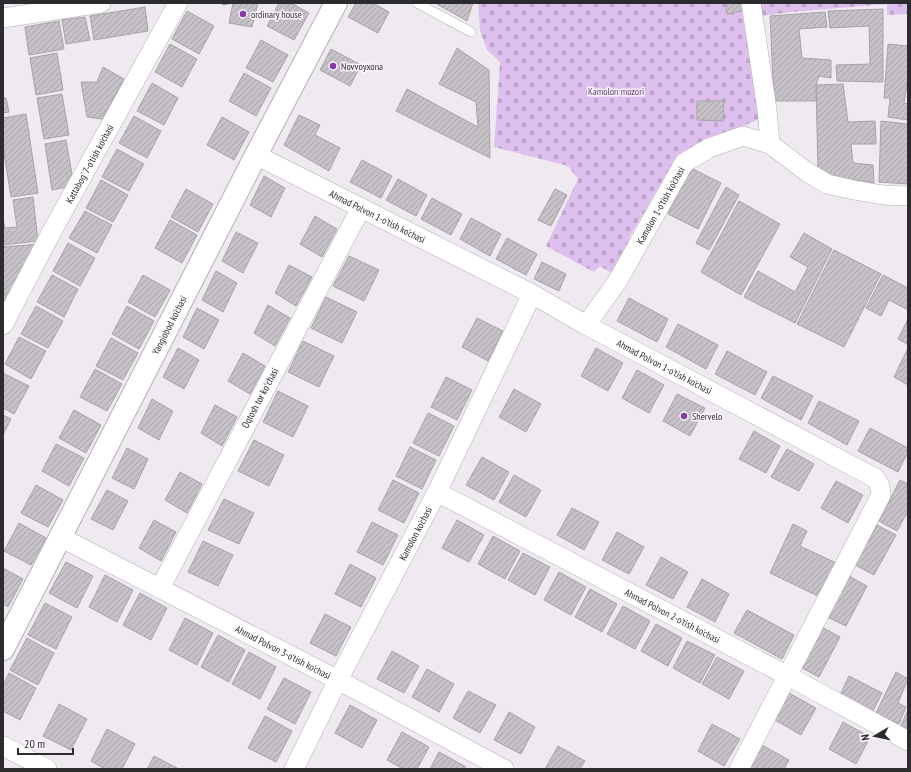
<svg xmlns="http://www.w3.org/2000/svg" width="911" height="772" viewBox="0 0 911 772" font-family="'PT Sans Narrow',sans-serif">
<defs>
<pattern id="cemetery-stones" width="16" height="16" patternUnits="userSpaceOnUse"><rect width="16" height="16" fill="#dec0ee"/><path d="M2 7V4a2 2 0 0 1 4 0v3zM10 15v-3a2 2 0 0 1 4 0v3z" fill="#bfa5cc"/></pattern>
<pattern id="building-hatch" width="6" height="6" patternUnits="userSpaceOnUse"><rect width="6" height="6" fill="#c5c1c7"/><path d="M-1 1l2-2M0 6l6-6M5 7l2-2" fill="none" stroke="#a9a6ab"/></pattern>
</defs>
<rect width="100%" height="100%" fill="#eeeaf0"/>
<path fill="url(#cemetery-stones)" d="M478,3h430v11l-21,1v-11l-95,8 -39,5 6,102 -82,37 -48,82 9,7 -19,33 -19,-12 -6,6 -48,-26 32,-67 -10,-13 -74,-19 6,-85 -13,-12 -7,-20z"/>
<path fill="url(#building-hatch)" stroke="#a7a3a9" d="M222,3h36l-6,24 -23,-4 4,-20 -10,2z
M279,3h12l18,10 -15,27 -27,-14z
M356,3h17l16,9 -11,21 -30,-16z
M435,3h38l-6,18z
M725,3h20l2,7 -20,4z
M145,7l3,24 -54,9 -4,-24z
M883,9v73l-46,-1 -1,-16 34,-1 -1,-38 -39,2 -2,-17z
M187,11l27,15 -15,28 -27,-15z
M825,12l2,15 -28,2 3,29 29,2v18l-12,-2 -3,9 1,16h-43l-4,-85z
M85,17l5,23 -24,4 -4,-24z
M59,21l5,28 -35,6 -4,-28z
M261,40l27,15 -15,27 -27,-14z
M170,44l27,15 -15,28 -27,-15z
M888,44l20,2v33l-4,24 4,1v16l-20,-3 2,-19h-6z
M457,48l32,22 1,88 -94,-47 11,-22 71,38 -2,-25 -37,-18z
M331,49l30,16 -11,21 -30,-16z
M57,53l6,37 -27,5 -6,-37z
M103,67l21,12 -22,40 -15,-2 -6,-35h16z
M244,73l27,15 -15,28 -27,-15z
M152,83l26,15 -14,27 -27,-14z
M843,84l5,38 27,-1 1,23h-25l2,19 20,2 1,18 -31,-5 -25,-6 -2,-87z
M62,94l7,41 -25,4 -7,-41z
M3,98h3l3,14 -6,1z
M697,101h27l-1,20 -26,-1z
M26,114l12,79 -27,4 -8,-50v-29z
M299,115l21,10 -5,10 25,13 -11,23 -45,-26z
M134,116l27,15 -14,27 -28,-15z
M222,117l27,15 -15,28 -27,-15z
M881,121l27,3v60l-29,-2z
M66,140l8,46 -22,4 -7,-46z
M117,149l27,15 -15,27 -27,-14z
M362,160l30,16 -11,22 -31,-16z
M691,168l30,15 -23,46 -30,-15z
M264,176l21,12 -14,29 -21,-12z
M398,179l29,16 -11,21 -30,-16z
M101,180l27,15 -15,27 -27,-14z
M726,187l13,8 -30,55 -13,-7z
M186,189l27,15 -15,28 -27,-15z
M555,189l12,6 -16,31 -13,-6z
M33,197l5,44 -35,4v-26l2,9 12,-1 -4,-27z
M432,198l30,16 -11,21 -30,-16z
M739,201l41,23 -39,71 -40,-23z
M85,211l27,14 -15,28 -28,-15z
M315,216l22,13 -15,28 -22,-13z
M471,218l30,16 -11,22 -30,-17z
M170,220l27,15 -15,28 -27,-15z
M236,232l22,11 -15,30 -21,-12z
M804,233l28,16 -37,74 -51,-26 14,-26 37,21 13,-25 -18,-10z
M507,238l30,16 -11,21 -30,-16z
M68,243l27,15 -15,28 -27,-15z
M39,244l-25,58 -11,-3v-52z
M834,250l47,24 -37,73 -47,-23z
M349,256l30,14 -15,31 -31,-15z
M542,262l24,12 -7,17 -25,-12z
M289,265l23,12 -16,29 -21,-13z
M216,271l21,12 -14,29 -21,-12z
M52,275l26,14 -14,28 -27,-15z
M143,275l27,15 -15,27 -27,-15z
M883,275l25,13v22l-19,-10 -8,16 -15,-8z
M326,297l31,15 -15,31 -31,-15z
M629,298l39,21 -11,23 -40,-21z
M268,305l22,13 -15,28 -21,-13z
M36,306l27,15 -15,27 -27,-14z
M127,306l27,15 -15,28 -27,-15z
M197,308l22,12 -15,29 -21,-12z
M477,318l26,13 -15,30 -26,-14z
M908,319v23l-1,2 -9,-5z
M678,324l40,21 -12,24 -40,-22z
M19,337l27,14 -15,28 -26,-15z
M111,338l27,15 -15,27 -27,-14z
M303,341l31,15 -15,31 -31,-15z
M178,348l21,12 -15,29 -21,-12z
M596,348l27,15 -15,28 -27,-15z
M908,348v37l-14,-8z
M727,351l40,21 -12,23 -40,-21z
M243,353l22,13 -15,28 -22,-13z
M95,369l27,15 -15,27 -27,-14z
M637,370l27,15 -15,28 -27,-15z
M3,373l26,13 -15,28 -11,-6z
M773,376l40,20 -12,24 -40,-22z
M446,377l26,13 -15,30 -26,-13z
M514,389l27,15 -15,28 -27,-15z
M278,391l30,15 -15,31 -30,-15z
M677,394l28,14 -15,28 -27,-15z
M152,399l21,12 -14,29 -21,-12z
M819,401l40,20 -12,24 -39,-22z
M215,405l22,12 -15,29 -21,-13z
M74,410l27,15 -15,28 -27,-15z
M428,413l26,13 -15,30 -26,-13z
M3,415l8,4 -8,16z
M870,428l38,20v4l-10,20 -40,-21z
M754,431l26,15 -14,27 -27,-14z
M254,440l30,15 -15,31 -31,-15z
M56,444l28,14 -15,28 -27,-15z
M410,447l26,13 -14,29 -26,-13z
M127,448l21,11 -14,30 -22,-11z
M787,449l27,15 -15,27 -28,-14z
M482,457l27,15 -15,28 -28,-15z
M180,472l22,12 -15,29 -22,-13z
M514,475l27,15 -15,27 -27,-15z
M393,480l26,13 -15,30 -26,-13z
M900,480l8,4v27l-11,20 -18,-10z
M836,481l27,14 -15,28 -27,-15z
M36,485l27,15 -15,27 -27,-14z
M107,490l21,11 -15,29 -22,-11z
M224,499l30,14 -15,31 -31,-14z
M572,508l27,14 -15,28 -27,-15z
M154,520l22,12 -15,29 -22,-13z
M457,520l27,15 -15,27 -27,-14z
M372,522l26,13 -15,30 -26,-13z
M19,523l27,15 -15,27 -27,-14z
M793,524l14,7 -7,15 36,17 -16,34 -50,-24z
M877,525l19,10 -22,40 -19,-10z
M617,532l27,15 -15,27 -27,-14z
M493,536l27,15 -15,28 -27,-15z
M203,541l30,14 -15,31 -30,-14z
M523,553l27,14 -15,28 -27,-15z
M661,557l27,15 -15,27 -27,-14z
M66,562l27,14 -16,32 -28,-15z
M350,564l26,14 -15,29 -26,-13z
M3,568l20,11 -15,28 -5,-3z
M559,572l27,15 -15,28 -27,-15z
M105,575l28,15 -16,32 -28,-15z
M849,576l18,10 -21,40 -19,-9z
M702,579l27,15 -14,28 -28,-15z
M590,589l27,15 -15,28 -27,-15z
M140,593l27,15 -16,32 -28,-15z
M45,603l27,14 -16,32 -28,-14z
M623,606l27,15 -15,28 -28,-15z
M747,610l47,25 -12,24 -48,-26z
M325,614l26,13 -15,29 -26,-13z
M185,618l28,15 -16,32 -28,-15z
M656,624l26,14 -14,28 -27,-15z
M822,627l18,10 -21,40 -19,-10z
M218,635l27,15 -16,32 -28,-15z
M27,638l27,15 -16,32 -28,-15z
M687,641l28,14 -15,28 -27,-15z
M392,651l27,15 -15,27 -27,-14z
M249,652l27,15 -16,32 -28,-15z
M717,657l27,14 -15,28 -27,-15z
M427,669l27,15 -15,28 -27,-15z
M896,672l12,7 -10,24 8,4 -7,17 -23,-11z
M9,673l27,15 -16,32 -17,-9v-26z
M849,676l33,17 -9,18 -33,-16z
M284,678l27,14 -16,32 -28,-15z
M468,691l28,14 -16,28 -27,-15z
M789,693l27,15 -15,27 -26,-15z
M59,704l28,15 -16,31 -28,-14z
M350,705l27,15 -15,28 -27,-15z
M908,710v19l-7,-4z
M509,712l26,15 -14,27 -27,-14z
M265,716l27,15 -16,31 -28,-14z
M843,722l27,15 -14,27 -27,-15z
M712,724l28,15 -16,27 -26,-15z
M107,729l28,15 -13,25h-17l-14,-8z
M402,732l27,15 -12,22h-14l-16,-9z
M762,745l27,15 -5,9h-35z
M558,746l27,15 -5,8h-35z
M439,752l27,15 -1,2h-35z
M154,756l25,13h-32z"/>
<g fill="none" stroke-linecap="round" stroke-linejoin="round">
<defs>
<path id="service" d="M417,3l54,29"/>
<g id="minor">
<path d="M751,3l16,107 3,34 37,28 20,12 27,6 29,5 25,1"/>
<path d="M3,18l98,-15"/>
<path id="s1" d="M256,155l276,139 54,31 289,153 5,8 1,9 -142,274"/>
<path id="s2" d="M3,325l48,-92 127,-230"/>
<path id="s3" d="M586,325l31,-43 67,-119 25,-15 34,-12 27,8"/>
<path id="s4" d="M437,492l351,184 120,65"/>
<path id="s5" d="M60,537l278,143 166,89"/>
<path d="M160,588l201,-380"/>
<path d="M3,746l44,23"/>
<path id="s6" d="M294,769l44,-89 99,-188 95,-198"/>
</g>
<g id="tertiary">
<path id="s7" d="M3,649l253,-494 80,-152"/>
</g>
</defs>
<use href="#service" stroke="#b4b0b6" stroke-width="10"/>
<use href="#minor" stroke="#b4b0b6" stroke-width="20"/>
<use href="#tertiary" stroke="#b4b0b6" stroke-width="24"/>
<use href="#service" stroke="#fff" stroke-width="9"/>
<use href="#minor" stroke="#fff" stroke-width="19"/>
<use href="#tertiary" stroke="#fff" stroke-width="22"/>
</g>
<g fill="#8738a9" stroke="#fbf7fd" stroke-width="1.5">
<circle cx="243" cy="14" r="4"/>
<circle cx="333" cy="66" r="4"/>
<circle cx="684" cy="416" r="4"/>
</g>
<g text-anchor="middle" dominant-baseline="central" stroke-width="3" stroke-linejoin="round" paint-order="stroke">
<g font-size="10" fill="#2c2b2d" stroke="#fbf7fd" text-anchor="start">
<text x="251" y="14">ordinary house</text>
<text x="341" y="66">Novvoyxona</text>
<text x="692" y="416">Shervelo</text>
</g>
<g font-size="10" fill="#633579" stroke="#fbf7fd">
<text x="616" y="91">Kamolon mozori</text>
</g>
<g font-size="10" fill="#2c2b2d" stroke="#fbf7fd">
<text stroke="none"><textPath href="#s2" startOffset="183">Kattabog' 7-o'tish ko'chasi</textPath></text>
<text stroke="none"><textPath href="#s3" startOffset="141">Kamolon 1-o'tish ko'chasi</textPath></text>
<text stroke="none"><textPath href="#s1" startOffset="136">Ahmad Polvon 1-o'tish ko'chasi</textPath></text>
<text stroke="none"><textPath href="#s7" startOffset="364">Yangiobod ko'chasi</textPath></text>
<text stroke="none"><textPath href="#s1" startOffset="460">Ahmad Polvon 1-o'tish ko'chasi</textPath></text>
<text transform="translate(260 398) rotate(-62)">Oqtosh tor koʻchasi</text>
<text stroke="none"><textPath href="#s6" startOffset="265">Kamolon ko'chasi</textPath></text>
<text stroke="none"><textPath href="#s4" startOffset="266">Ahmad Polvon 2-o'tish ko'chasi</textPath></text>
<text stroke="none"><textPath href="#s5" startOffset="251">Ahmad Polvon 3-o'tish ko'chasi</textPath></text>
</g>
</g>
<rect width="911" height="772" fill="none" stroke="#2c2b2d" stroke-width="8"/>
<g transform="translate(875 736) rotate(261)" stroke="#fbf7fd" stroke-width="3" paint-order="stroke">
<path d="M0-3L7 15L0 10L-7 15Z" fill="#2c2b2d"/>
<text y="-6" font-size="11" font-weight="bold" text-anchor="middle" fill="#2c2b2d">N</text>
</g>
<path d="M18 748v6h55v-6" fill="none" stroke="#2c2b2d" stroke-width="2"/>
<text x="24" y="748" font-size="12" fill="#2c2b2d" stroke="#fbf7fd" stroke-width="3" paint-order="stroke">20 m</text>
</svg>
